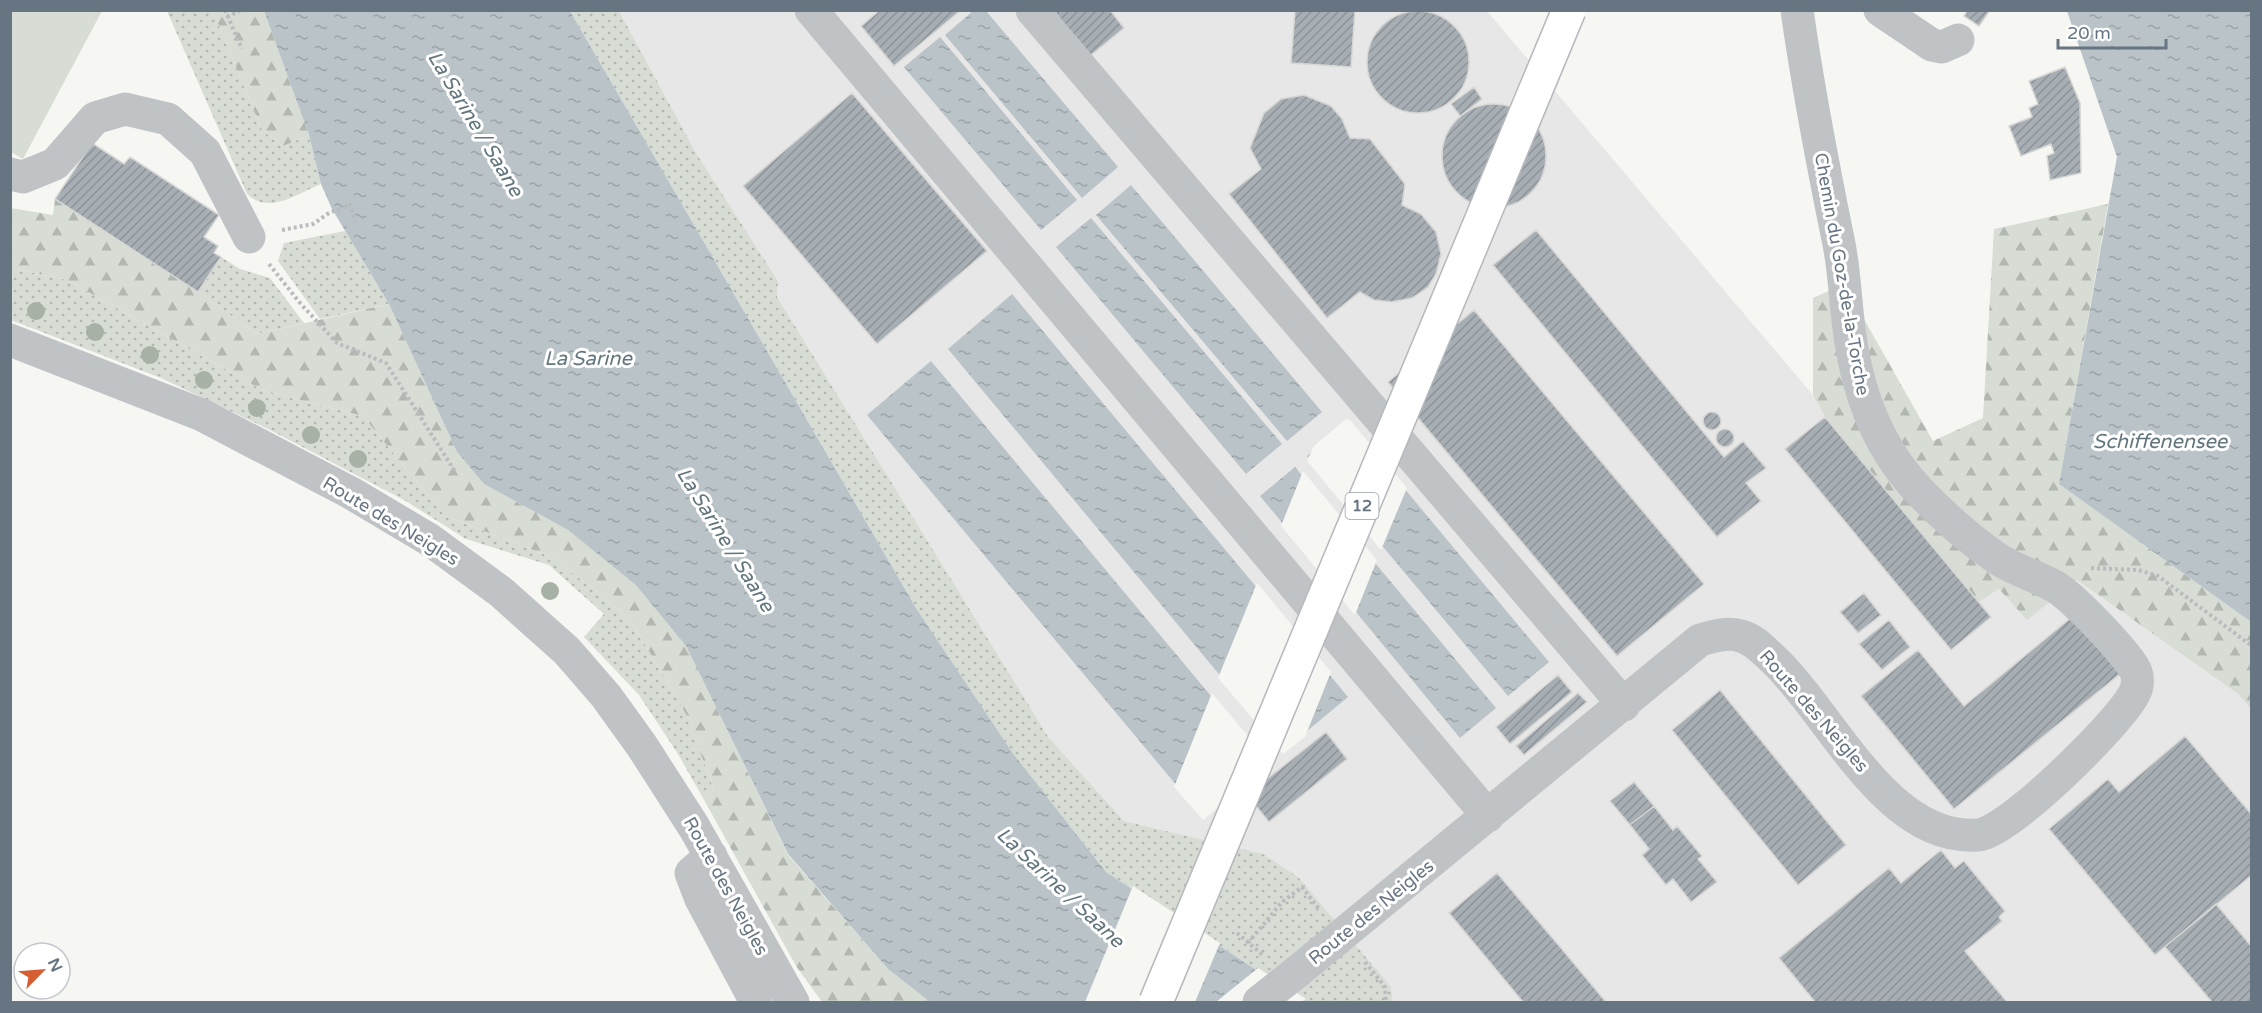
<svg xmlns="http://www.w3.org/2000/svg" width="2262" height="1013" viewBox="0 0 2262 1013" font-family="'Varela Round',sans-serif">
<defs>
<pattern id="grass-dots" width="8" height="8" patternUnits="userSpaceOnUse" patternTransform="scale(1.5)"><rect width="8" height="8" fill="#d7dcd4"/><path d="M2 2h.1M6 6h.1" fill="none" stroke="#b2b7b1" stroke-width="1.8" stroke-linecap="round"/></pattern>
<pattern id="forest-firs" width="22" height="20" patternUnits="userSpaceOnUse" patternTransform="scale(1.5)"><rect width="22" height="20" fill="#d7dcd4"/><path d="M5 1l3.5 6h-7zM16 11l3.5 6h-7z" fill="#b2b7b1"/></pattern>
<pattern id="water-ripples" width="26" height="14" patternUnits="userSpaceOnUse" patternTransform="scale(1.5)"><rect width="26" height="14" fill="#b9c3c8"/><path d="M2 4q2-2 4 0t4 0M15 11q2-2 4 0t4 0" fill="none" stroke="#9aa3a8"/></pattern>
<pattern id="building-hatch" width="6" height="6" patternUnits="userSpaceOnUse" patternTransform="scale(1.5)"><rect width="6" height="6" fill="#a8afb4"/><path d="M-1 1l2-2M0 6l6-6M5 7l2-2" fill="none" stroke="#8d9398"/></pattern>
</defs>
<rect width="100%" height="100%" fill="#f6f6f3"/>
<path fill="#e6e7e6" d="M619,11h868l326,384 12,22 154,185 20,-13 28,30 50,-39 161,114 13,15v293h-858l-2,-15 -128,-133 -139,-33 -75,-83 -272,-441 1,-16 -82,-128z"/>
<path fill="url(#grass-dots)" d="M167,11h46l49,119 21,16 26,-11 12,49c-24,10 -52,31 -74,10z
M570,11h49l77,142 82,128 -1,16 272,441 75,83 139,33 35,23 93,110 2,15h-87l-200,-130 -94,-120 -96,-144z
M345,231l44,73 -69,15 -42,-58 6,-18z
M221,257l19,12 30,9 34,45 -47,11 -59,-42z
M11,268l56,12 197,111 99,25 82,100 109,42 76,61 57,97 27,74 -11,8 -25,-44 -39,-59 -55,-58 20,-23 -55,-49 -83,-26 -62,-39 -134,-70 -109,-52 -150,-58z"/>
<path fill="url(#forest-firs)" d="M213,11h51l45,124 -26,11 -21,-16z
M55,199l143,93 59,42 132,-30 68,148 27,32 84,46 68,54 50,62 102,209 100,114 42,33h-108l-26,-36 -93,-168 11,-8 -27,-74 -57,-97 -76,-61 -109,-42 -82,-100 -99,-25 -197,-111 -56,-12 -1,-60 43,7z
M2108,204l-49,280 192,138v87l-13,-15 -161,-114 -50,40 -28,-31 -20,13 -154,-185 -12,-22v-97l31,-14 89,157 50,-23 11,-189z"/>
<path fill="#d7dcd4" d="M10,11h92l-79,148 -12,-7z"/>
<path fill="url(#water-ripples)" d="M974,10l12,1 132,156 -36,31 -137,-163z
M264,11h306l346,597 96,144 94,120 200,130h-376l-42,-33 -100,-115 -102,-208 -50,-61 -68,-55 -84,-46 -27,-32 -68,-148 -57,-95 -11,-25 -12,-49z
M2067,11h184v611l-192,-138 58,-327z
M940,37l137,163 -36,30 -137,-163z
M1131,185l191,227 -35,29 -191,-226z
M1091,218l191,226 -36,30 -190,-227z
M1012,294l336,403 -65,54 -335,-402z
M931,361l336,402 -64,54 -336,-402z
M1348,421l201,241 -41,34 -201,-240z
M1295,467l201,241 -36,30 -200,-242z"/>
<path fill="#f6f6f3" d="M1346,419l4,1 57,68 -26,62 -74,-89 7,-15z
M1303,471l74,89 -22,55 -74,-89z
M1257,583l74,89 -26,65 -22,17 -65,-76z
M1212,693l57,68v4l-66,55 -29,-33z
M1133,886l87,57 -25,59h-110z
M1258,968l48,31 -5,3h-85z"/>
<path fill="url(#building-hatch)" stroke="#d7d7d5" stroke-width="1.5" d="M880,10h81l-67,56 -33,-40z
M1053,10h57l14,18 -34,28z
M1295,10h60l-4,57 -60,-4z
M1968,10h22l-11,16 -15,-10z
M1367 62a51 51 0 1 1 102 0a51 51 0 1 1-102 0Z
M2065,67l15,36 1,70 -31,7 -3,-24 7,-3 -3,-9 -30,12 -12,-30 23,-9 -3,-9 9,-4 -9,-23z
M1474,87l8,12 -22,17 -9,-12z
M852,93l135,158 -110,93 -134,-158z
M1304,95l27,11 11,13 8,19 20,1 35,45 -3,21 19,9 15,18 5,22 -5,20 -8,13 -16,11 -20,4 -18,-2 -14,-8 -33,26 -98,-124 32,-25 -11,-21 14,-35 17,-14z
M1442 156a52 52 0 1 1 104 0a52 52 0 1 1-104 0Z
M92,143l32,21 6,-7 89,58 -15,22 14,9 -4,7 7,4 -23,35 -143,-93z
M1536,230l188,227 19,-16 23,27 -20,15 15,18 -44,36 -224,-272z
M1474,310l230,274 -87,72 -229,-274z
M1703 421a9 9 0 1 1 18 0a9 9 0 1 1-18 0Z
M1825,417l166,200 -40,33 -166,-201z
M1716 438a9 9 0 1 1 18 0a9 9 0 1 1-18 0Z
M1864,593l17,22 -23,18 -18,-21z
M2073,616l47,58 -166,135 -93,-113 57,-46 46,56z
M1889,620l21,27 -28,23 -23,-26z
M1558,675l14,17 -62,52 -14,-17z
M1720,690l126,155 -48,40 -126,-155z
M1578,693l9,9 -63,53 -8,-9z
M1326,732l21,27 -78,63 -22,-27z
M2185,736l67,79v60l-97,80 -106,-126 59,-50 11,13z
M1634,782l20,24 -24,19 -20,-24z
M1654,806l19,24 4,-4 25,30 -4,3 19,23 -26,20 -18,-23 -7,6 -24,-30 7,-6 -19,-24z
M1941,850l14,18 9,-7 41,50 -6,6 3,4 -37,30 42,51h-192l-36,-44 110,-90 12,15z
M1497,873l64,75 45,54h-83l-74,-89z
M2216,904l36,43v55h-40l-47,-55z"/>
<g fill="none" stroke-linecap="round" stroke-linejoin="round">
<path stroke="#b9bcbe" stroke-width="4" stroke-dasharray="3 3" stroke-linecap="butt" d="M225,10l17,39
M227,17l14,-7
M282,230l31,-6 16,-11 21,-8 6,17
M269,264l31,39 37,40 49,20 70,110
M2091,568l47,2 20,6 94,70
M1237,933l27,23
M1248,943l34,-41 20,-15 17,22
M1365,962l20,25 1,15"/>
<path stroke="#bfc3c6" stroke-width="33" d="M811,10l677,806
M1032,10l592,695
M1880,10l52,35 10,2 16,-7
M10,174l13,3 32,-13 40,-46 30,-9 43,10 37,33 44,85
M10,340l192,75 149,78 79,47 71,52 66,59 39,45 36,50 52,81 99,175
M711,856l-20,17 10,26 55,103
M1298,971l402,-331c14,-4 26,-8 41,-4 14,4 23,15 33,24 58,55 113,182 204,175 30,-2 144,-114 157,-143 3,-6 3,-14 1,-20 -6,-16 -66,-78 -82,-86 -18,-10 -39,-16 -56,-27 -29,-20 -55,-43 -79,-68 -45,-48 -64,-106 -71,-171 -3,-25 -4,-51 -9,-76 -16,-78 -31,-155 -42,-234"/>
<defs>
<path id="major-bridge" d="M1156,1002l413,-992"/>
</defs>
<use href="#major-bridge" stroke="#b5b8bc" stroke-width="36" stroke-linecap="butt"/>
<path stroke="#bfc3c6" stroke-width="33" d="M1259,1002l39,-31"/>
<use href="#major-bridge" stroke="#fff" stroke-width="33"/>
</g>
<g fill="#a8b1a5">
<circle cx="36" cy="311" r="9"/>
<circle cx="95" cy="332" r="9"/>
<circle cx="150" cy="355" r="9"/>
<circle cx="204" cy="380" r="9"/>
<circle cx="257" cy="408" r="9"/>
<circle cx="311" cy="435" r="9"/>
<circle cx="358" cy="459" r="9"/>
<circle cx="550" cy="591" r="9"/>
</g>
<g text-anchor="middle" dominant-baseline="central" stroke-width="6" stroke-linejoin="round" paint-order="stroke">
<rect fill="#fff" stroke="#959ea8" stroke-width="1.5" x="1345.5" y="493" width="33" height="26" rx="4.5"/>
<g font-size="16" font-weight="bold" fill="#677582">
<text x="1362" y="506">12</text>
</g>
<g font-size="18" fill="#677582" stroke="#fff">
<text transform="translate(1842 274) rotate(80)">Chemin du Goz-de-la-Torche</text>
<text transform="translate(391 521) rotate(31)">Route des Neigles</text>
<text transform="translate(1814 711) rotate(49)">Route des Neigles</text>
<text transform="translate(726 886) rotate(61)">Route des Neigles</text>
<text transform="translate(1371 912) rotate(-39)">Route des Neigles</text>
</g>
<g font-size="20" font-style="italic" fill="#63767e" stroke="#fff">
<text transform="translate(475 124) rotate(59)">La Sarine / Saane</text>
<text x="588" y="359">La Sarine</text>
<text x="2160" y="442">Schiffenensee</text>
<text transform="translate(725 540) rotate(58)">La Sarine / Saane</text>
<text transform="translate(1060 888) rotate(43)">La Sarine / Saane</text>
</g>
</g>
<rect width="2262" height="1013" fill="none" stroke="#677582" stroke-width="24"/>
<g transform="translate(42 971) rotate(65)"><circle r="28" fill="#ffffff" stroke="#c2c8cd" stroke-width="1.5"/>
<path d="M0-4.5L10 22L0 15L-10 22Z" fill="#d75d32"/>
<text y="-9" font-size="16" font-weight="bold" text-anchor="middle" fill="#677582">N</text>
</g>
<path d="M2058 39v9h108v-9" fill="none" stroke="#677582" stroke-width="3"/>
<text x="2067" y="39" font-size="18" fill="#677582" stroke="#ffffff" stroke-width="4.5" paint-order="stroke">20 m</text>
</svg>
